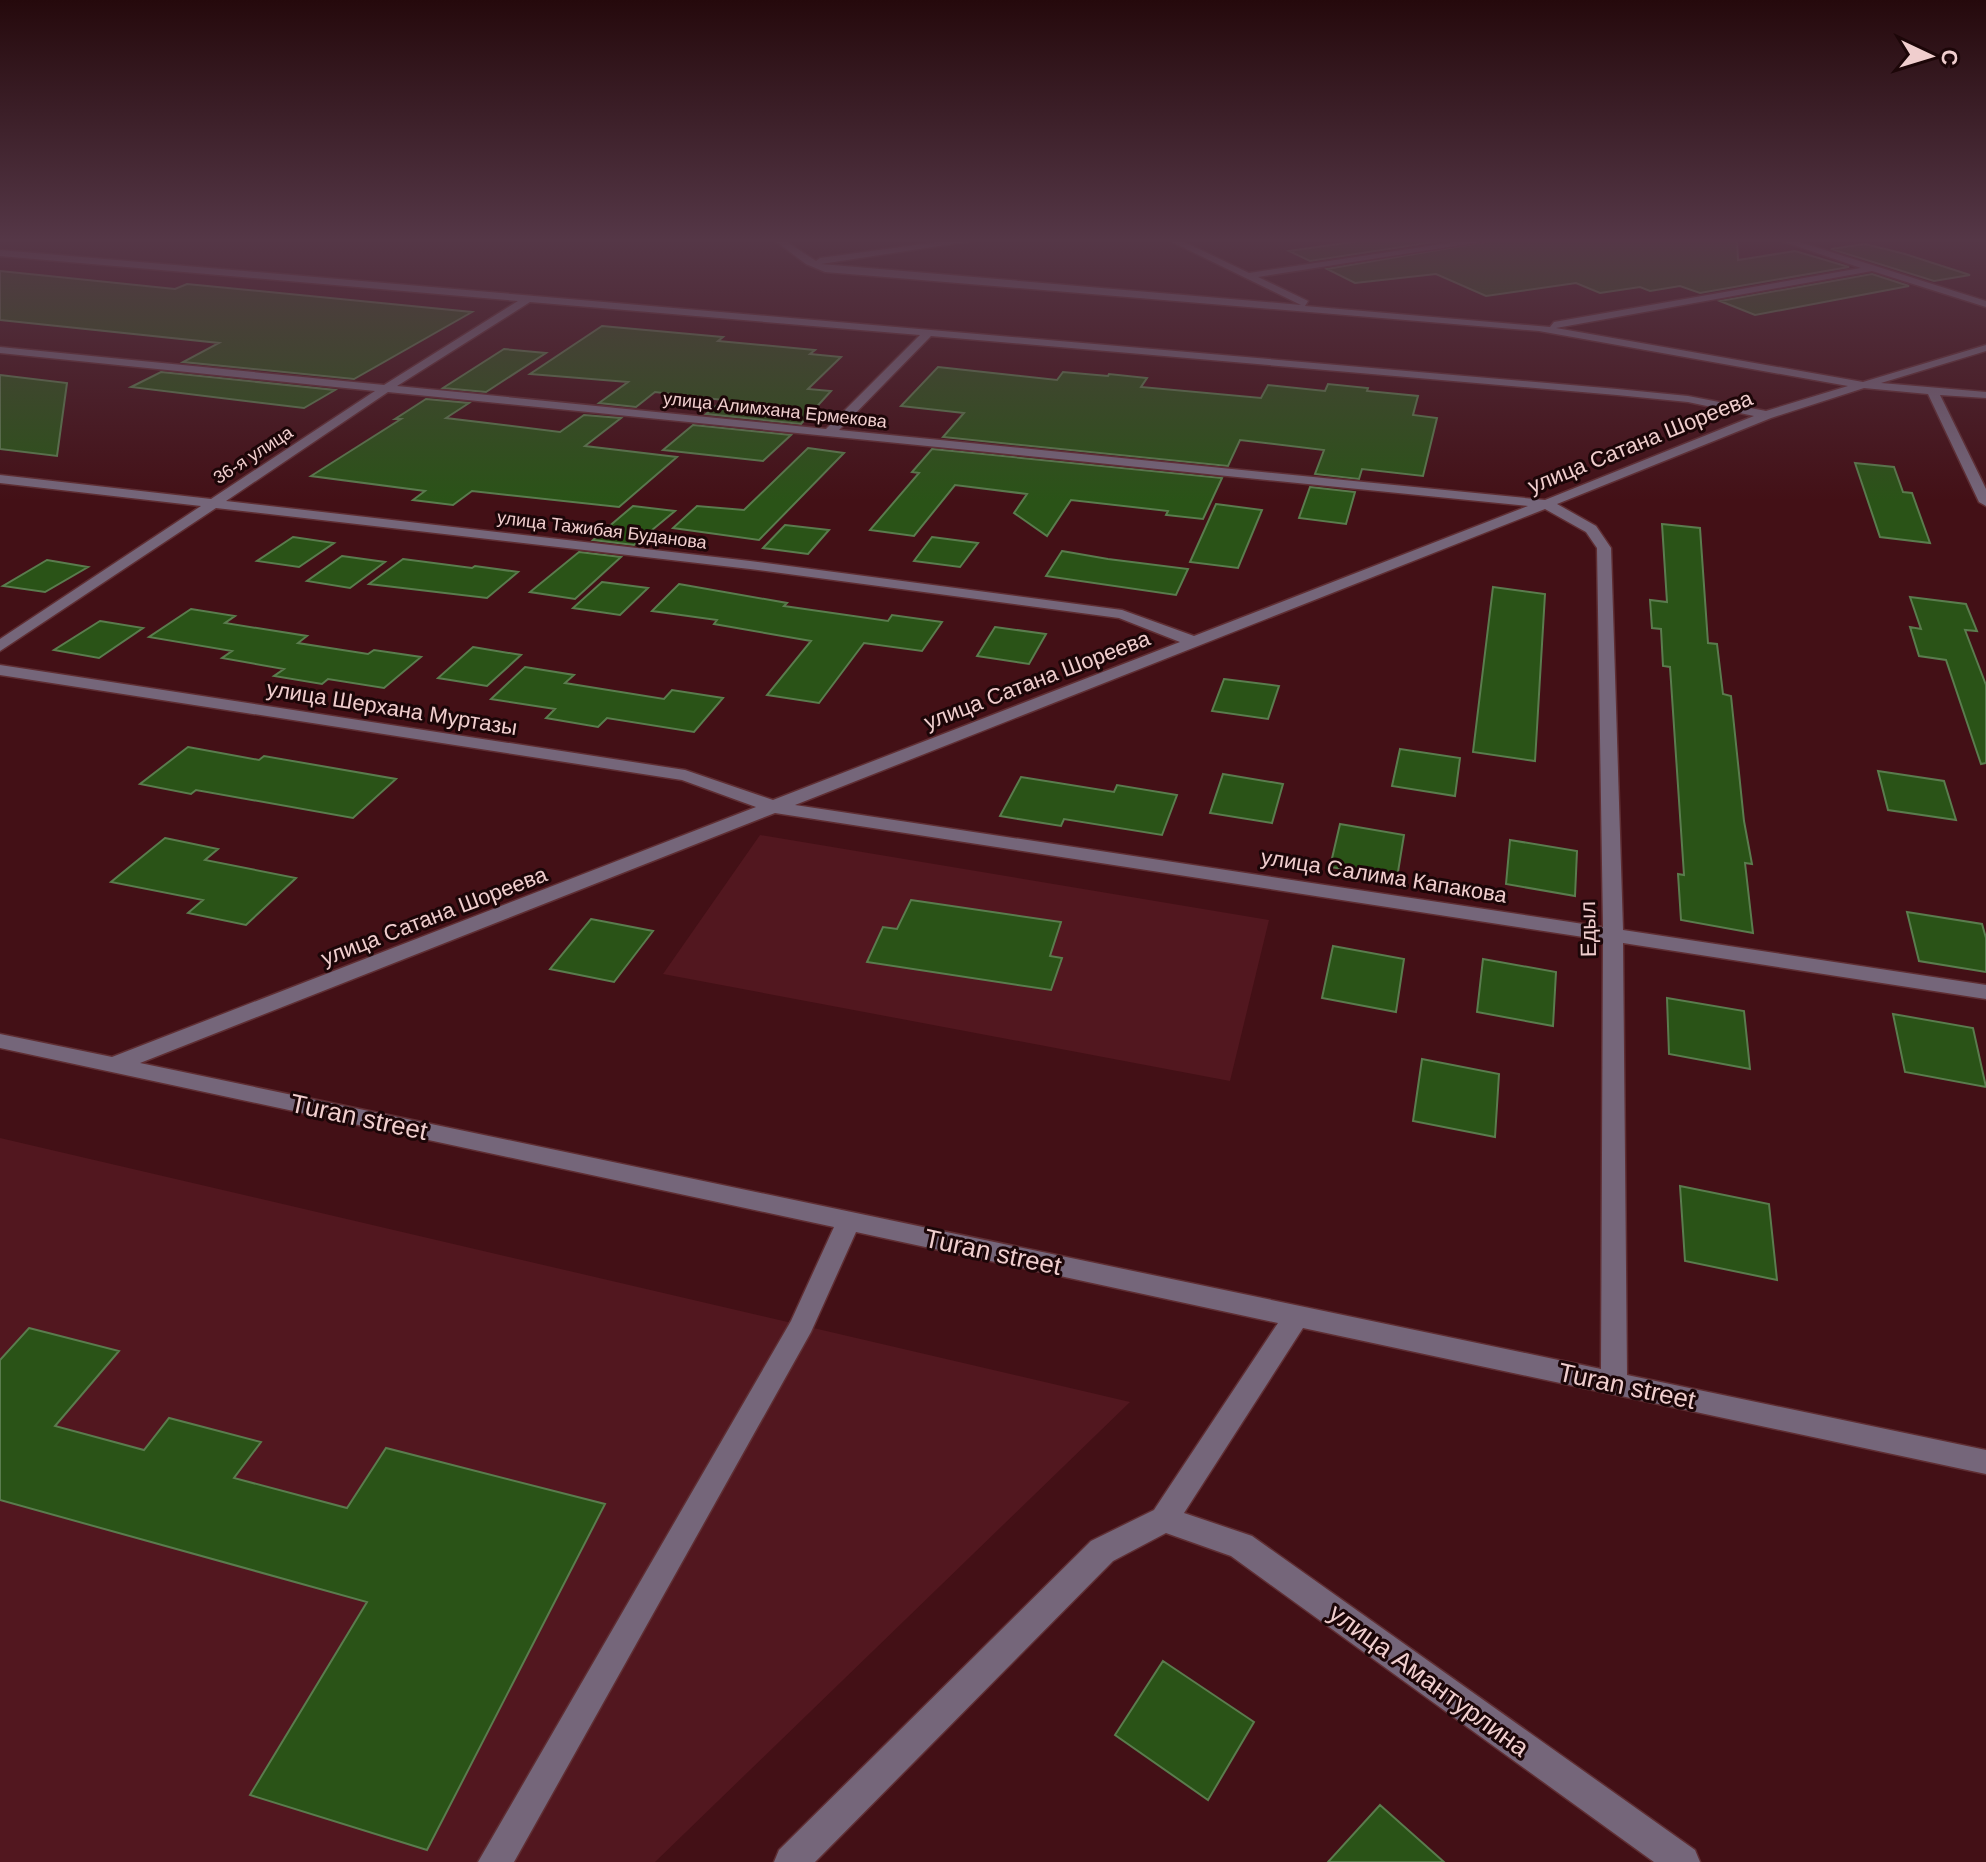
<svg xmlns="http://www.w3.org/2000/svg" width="1986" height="1862" viewBox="0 0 1986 1862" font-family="Arial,sans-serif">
<rect width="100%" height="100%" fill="#431016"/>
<path fill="#52171f" d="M760,835l509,85 -39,161 -567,-107z
M0,1138l1130,264 -475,460h-655z"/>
<path fill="#2a5317" stroke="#5a7c4e" stroke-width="2" d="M1366,240h81l-137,21 -21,-10z
M1496,240h241l1,20 57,-9 54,16 -149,26 -20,-7 -30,5 -10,-4 -40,6 -24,-10 -90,13 -50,-22 -81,9 -28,-14z
M1865,244l40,10 65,21 -36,6 -103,-32z
M0,271l175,18 12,-5 285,28 -118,67 -171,-17 36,-19 -219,-23z
M1872,274l37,12 -154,29 -35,-14z
M602,326l121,11 -5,4 97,9 -5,4 31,3 -33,32 23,2 -30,33 -95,-10 17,-14 -68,-8 -19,15 -37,-4 29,-21 -98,-8z
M504,349l42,4 -60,39 -43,-4z
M938,367l119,13 6,-8 45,4 1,-2 38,4 -6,9 120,11 7,-13 57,6 3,-7 40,4 -1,3 51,5 -5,19 24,3 -14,58 -61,-7 -3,10 -44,-5 9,-24 -84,-10 -12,26 -285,-29 21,-24 -63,-7z
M161,372l174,18 -31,18 -173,-21z
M0,375l67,8 -10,73 -57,-7z
M426,399l43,4 -23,15 114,14 24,-17 37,3 -36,28 92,11 -58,50 -147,-16 -19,14 -40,-5 12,-9 -114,-15 90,-57h-6z
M693,425l98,10 -28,26 -100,-11z
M808,448l36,5 -85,87 -86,-12 24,-22 47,4z
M932,449l290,29 -19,41 -37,-4 2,-4 -97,-11 -24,36 -33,-23 13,-19 -72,-9 -41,51 -44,-6 49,-57 -7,-1z
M1855,463l39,4 9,25 9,1 18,50 -50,-6z
M1310,487l45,5 -9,32 -47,-6z
M1216,504l46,6 -24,58 -48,-6z
M633,506l42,5 -41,34 -41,-5z
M1662,524l38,4 8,115 9,1 6,50 8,2 13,125 8,43 -7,-1 8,70 -72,-13 -3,-46 6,1 -14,-208 -7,-1 -2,-37 -9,-1 -2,-28 17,2z
M785,525l44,5 -21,24 -45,-6z
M293,537l41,6 -35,24 -42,-6z
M932,537l46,6 -18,24 -46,-6z
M1062,551l46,8 80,10 -12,26 -130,-19z
M579,552l42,5 -46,42 -45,-7z
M342,556l43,6 -35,26 -43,-7z
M403,559l69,9 3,-2 43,6 -31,26 -118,-14z
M47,560l41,7 -43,25 -42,-6z
M602,582l46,6 -28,27 -47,-7z
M679,584l108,19 -3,3 104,15 4,-6 50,7 -20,29 -58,-8 -45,60 -52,-8 44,-54 -97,-17 3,-4 -65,-9z
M1493,587l52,7 -10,167 -62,-9z
M1910,597l56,7 11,27 -12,-1 21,55v78l-5,1 -35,-104 -27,-4 -9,-29 11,2z
M191,609l44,7 -10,7 82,13 -9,7 70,11 6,-4 47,7 -37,31 -56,-9 -6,5 -48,-8 10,-7 -62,-11 10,-7 -83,-14z
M100,621l43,7 -44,30 -45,-8z
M995,627l51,7 -17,30 -52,-8z
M473,647l48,8 -34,31 -49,-8z
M525,667l49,8 -9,8 99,16 8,-9 51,8 -29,34 -87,-14 -9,9 -52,-9 9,-9 -64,-10z
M1224,679l55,7 -11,33 -56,-8z
M188,747l71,13 5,-4 132,23 -43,39 -157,-28 -5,4 -51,-10z
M1400,749l60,9 -5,38 -63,-10z
M1878,771l66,10 12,39 -68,-10z
M1223,774l60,10 -11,39 -62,-10z
M1021,777l93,15 3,-7 60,10 -15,40 -98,-16 -3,7 -61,-10z
M1340,824l64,11 -7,43 -67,-11z
M165,838l53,11 -13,11 91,18 -50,47 -58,-12 15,-13 -92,-18z
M1510,840l67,11 -2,45 -69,-12z
M911,900l150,22 -11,34 12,2 -11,32 -184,-28 16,-35 14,2z
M1907,912l75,12 4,14v34l-67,-11z
M591,919l62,12 -39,51 -64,-13z
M1333,946l71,13 -8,53 -74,-14z
M1483,959l73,13 -3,54 -76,-14z
M1667,998l77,13 6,58 -81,-15z
M1893,1014l80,14 13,59 -81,-15z
M1422,1059l77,15 -4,63 -82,-16z
M1680,1186l89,18 8,76 -92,-19z
M29,1328l90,23 -64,75 89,24 25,-32 92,24 -27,36 113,30 39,-60 219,56 -178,346 -177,-55 117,-193 -367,-102v-140z
M1163,1661l91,61 -46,78 -93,-65z
M1380,1805l64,57h-116z"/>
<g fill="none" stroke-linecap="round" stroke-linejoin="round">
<defs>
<path id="minor" d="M774,240h10l32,21 4,-3 132,-18h26l-157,24 480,41 -133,-65h12l69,33 220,-33h24l-235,37 50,24 -3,5 245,21 4,-5 307,-54 -82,-28h14l193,61v6l-114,-36 -316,57 307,54 123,-37v6l-105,32 105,9v6l-46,-3 46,94v17l-7,-4 -51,-108 -64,-6 -93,30 -214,86 39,22 15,22 12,382 363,55v14l-363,-56 4,432 359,75v24l-683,-146 -119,185 68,23 443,314 5,12h-46l-423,-306 -65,-23 -53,28 -298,301h-41l5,-12 312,-309 63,-31 124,-187 -422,-91 -45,100 -297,530h-36l313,-541 43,-94 -834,-179v-14l112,23 644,-250 -74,-27 -682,-105v-10l685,105 88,30 407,-158 -61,-24 -369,-49 -534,-61 -216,143v-12l201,-133 -201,-23v-8l211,24 164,-108 -375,-38v-6l384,38 134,-84 -518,-45v-6l1617,139 71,7 78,15 82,-25 -309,-55 -714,-59 -19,-8zM530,302l390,33 -94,94 -429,-43zM931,336l686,59 71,7 66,14 -209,84 -706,-70zM388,392l1140,114 -334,130 -72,-26 -372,-49 -524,-60zM1545,509l41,23 11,16 6,379 -808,-122zM775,813l828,127 -2,429 -1461,-306z"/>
</defs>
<use href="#minor" stroke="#5f2e33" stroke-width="3"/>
<use href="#minor" fill="#75667a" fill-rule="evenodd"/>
</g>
<linearGradient id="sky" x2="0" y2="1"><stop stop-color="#25090c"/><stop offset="0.48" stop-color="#553747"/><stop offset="1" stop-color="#553747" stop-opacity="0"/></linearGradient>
<rect width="1986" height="501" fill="url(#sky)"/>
<g text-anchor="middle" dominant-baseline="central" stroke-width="6" stroke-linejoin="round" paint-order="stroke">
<g font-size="18" fill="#f0cece" stroke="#1c0608">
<text transform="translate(775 410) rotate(6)">улица Алимхана Ермекова</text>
<text transform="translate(253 455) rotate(-33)">36-я улица</text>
<text transform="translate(602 530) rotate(7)">улица Тажибая Буданова</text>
</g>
<g font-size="22" fill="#f0cece" stroke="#1c0608">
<text transform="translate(1640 442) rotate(-22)">улица Сатана Шореева</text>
<text transform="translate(1037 680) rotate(-21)">улица Сатана Шореева</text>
<text transform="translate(392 708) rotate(9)">улица Шерхана Муртазы</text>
<text transform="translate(1384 876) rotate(9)">улица Салима Капакова</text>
<text transform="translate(434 916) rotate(-21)">улица Сатана Шореева</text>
<text transform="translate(1588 929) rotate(-91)">Едыл</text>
</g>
<g font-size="26" fill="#f0cece" stroke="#1c0608">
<text transform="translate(359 1117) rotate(12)">Turan street</text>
<text transform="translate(993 1252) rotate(12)">Turan street</text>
<text transform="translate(1627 1386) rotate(12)">Turan street</text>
<text transform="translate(1429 1680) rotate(36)">улица Амантурлина</text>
</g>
</g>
<g transform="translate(1930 56) rotate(94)" stroke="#1c0608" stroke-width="6" paint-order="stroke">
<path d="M0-6L14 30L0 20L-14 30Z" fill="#f0cece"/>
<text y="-12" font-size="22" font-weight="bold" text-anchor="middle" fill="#f0cece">С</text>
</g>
</svg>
